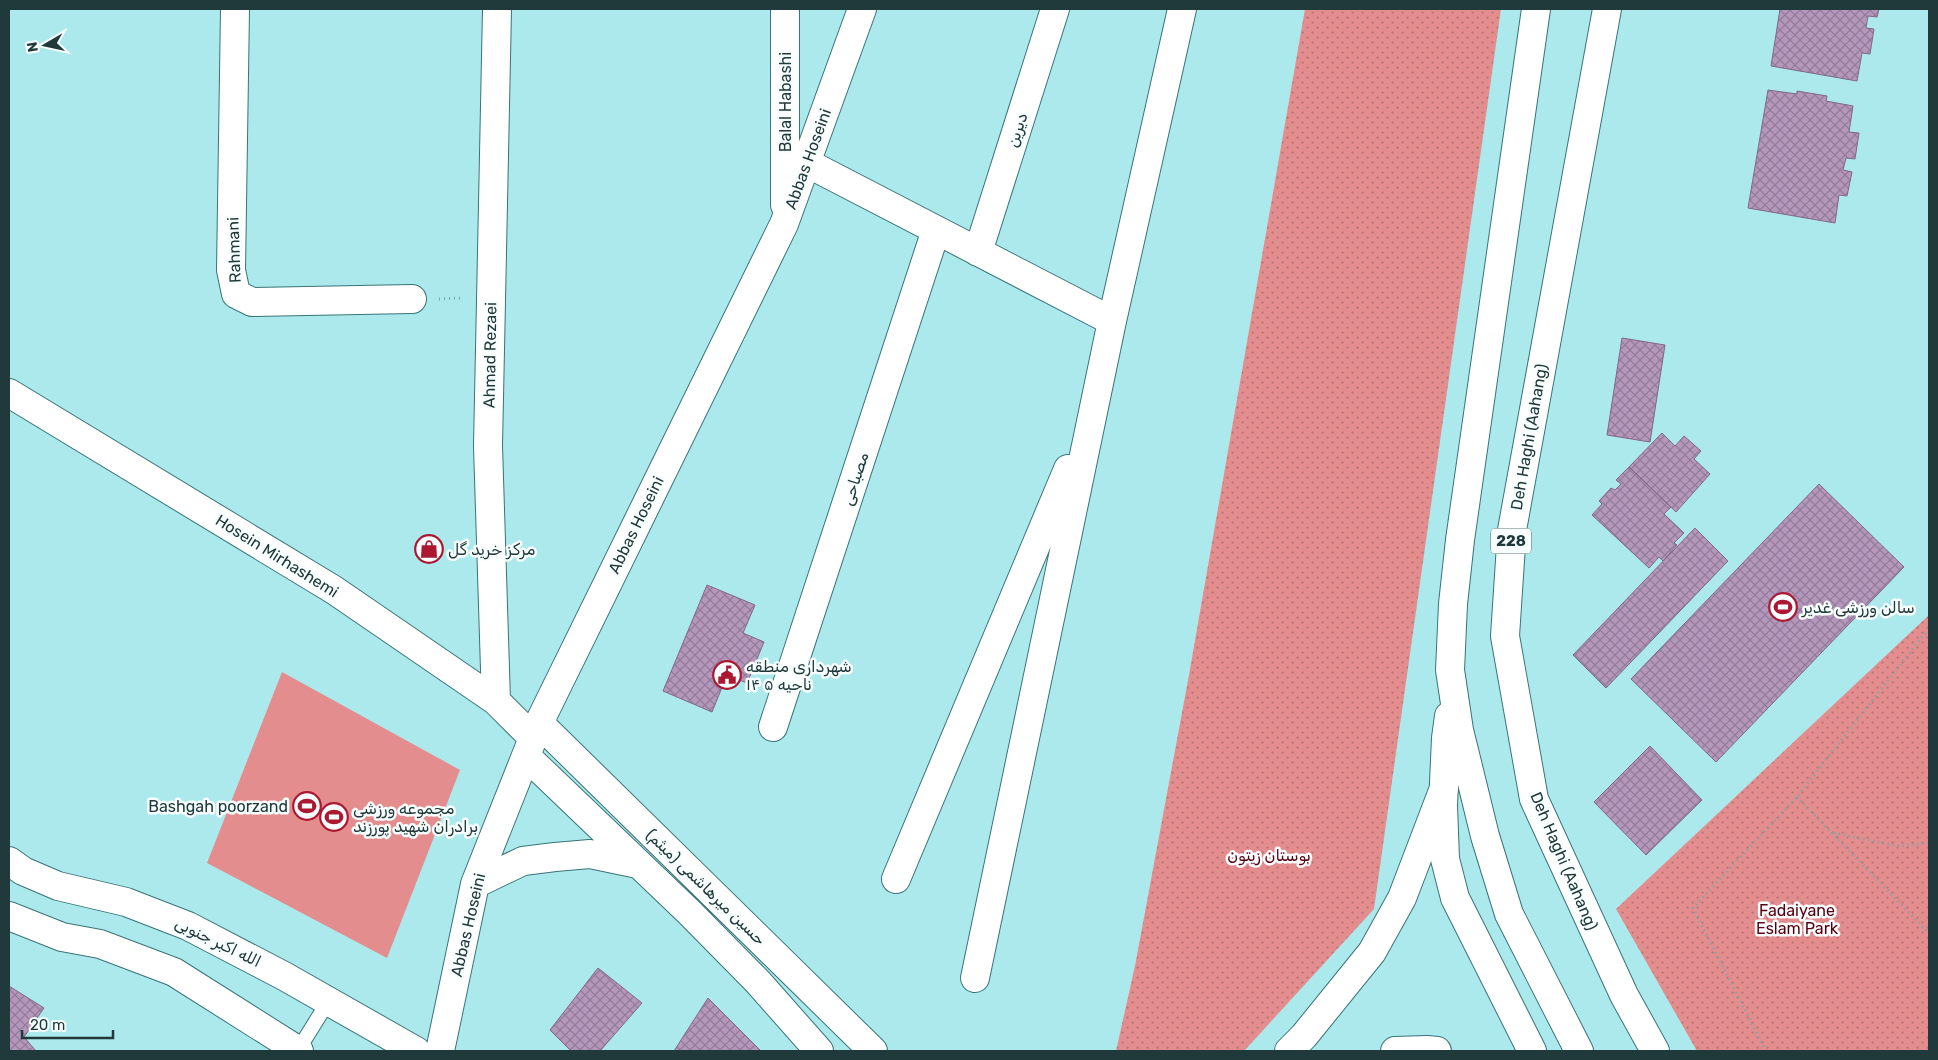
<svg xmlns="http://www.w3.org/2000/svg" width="1938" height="1060" viewBox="0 0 1938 1060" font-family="Rubik,'Noto Naskh Arabic',sans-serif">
<defs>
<pattern id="park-dots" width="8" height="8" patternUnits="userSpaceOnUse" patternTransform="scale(1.25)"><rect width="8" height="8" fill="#e48d8e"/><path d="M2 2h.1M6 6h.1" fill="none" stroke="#b87475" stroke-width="1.8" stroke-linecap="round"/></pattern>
<pattern id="building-cross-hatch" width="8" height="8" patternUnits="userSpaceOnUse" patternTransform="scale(1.25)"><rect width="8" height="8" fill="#b597bc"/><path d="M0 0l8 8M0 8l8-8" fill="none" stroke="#937c9a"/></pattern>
</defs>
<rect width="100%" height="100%" fill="#ace9ec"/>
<path fill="url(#park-dots)" d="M1305,9h196l-127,900 -130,142h-128l19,-85 54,-291z
M1929,615v436h-232l-81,-142z"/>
<path fill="#e48d8e" d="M282,672l178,98 -73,188 -180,-95z"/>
<path fill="url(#building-cross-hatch)" stroke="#826789" d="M1780,9h99l-2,8 -9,-1 -2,12 8,1 -4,25 -8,-1 -5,28 -86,-15z
M1768,90l29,4v-3l30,5 -1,5 27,5 -4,26 10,1 -4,26 -9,-1 -3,12 9,2 -5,24 -8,-1 -4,28 -87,-15z
M1622,338l43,7 -15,97 -43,-7z
M1662,433l13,13 9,-10 17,15 -7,8 16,15 -34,38 -47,-45z
M1629,467l42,40 -7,7 20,19 -10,10 3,2 -14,16 -4,-4 -10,11 -57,-53 10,-11 -3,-3 12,-13 4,2 6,-6 -5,-4z
M1819,484l85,83 -188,195 -85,-83z
M1695,528l33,33 -122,127 -33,-33z
M707,585l48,20 -12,28 21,9 -17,41 -20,-8 -15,37 -49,-21z
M1650,746l52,54 -56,55 -52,-53z
M598,968l44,35 -42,48h-29l-21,-21z
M9,986l35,22 -20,29 12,14h-27z
M708,998l53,53h-87z"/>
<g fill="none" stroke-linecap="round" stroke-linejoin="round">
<defs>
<path id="service" d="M298,1050l30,-48"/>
<path id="minor" d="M235,9l-4,261 5,24 16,8 160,-3
M807,163l305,158 -137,657
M785,205v-196
M978,252l77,-243
M1112,321l70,-312
M9,393l325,197 162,111 37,37
M496,701l-8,-255 9,-437
M539,723l334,328
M773,727l163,-497
M526,756l164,157 68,69 61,69
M9,861l14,10 35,15 68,16 62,24 96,50 132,75
M896,879l172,-410
M475,884l48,-23 32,-4 35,-3 48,10
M9,916l53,21 38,7 74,28 125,79
M440,1051l35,-167 64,-161 245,-499 78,-215
M1289,1051l15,-15 68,-84 30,-54 42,-110
M1395,1051l32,-1 10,1"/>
<path id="primary" d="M1536,9l-76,531 -7,64 -3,66 9,60 26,106 24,78 70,137
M1607,9l-95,521 -7,106 29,163 90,196 31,56
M1449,716l-3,22 -3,67 2,54 10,39 77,153"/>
</defs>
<use href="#service" stroke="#397477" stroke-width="16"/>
<use href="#minor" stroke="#397477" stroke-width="30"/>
<use href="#primary" stroke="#397477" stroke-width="30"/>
<path stroke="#77a6a8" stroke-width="3" stroke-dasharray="1 4" stroke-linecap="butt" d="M439,299l24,-1
M1797,797l132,136
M1834,833l63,13 32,-3
M1766,1051l-73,-143 104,-111 132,-169"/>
<use href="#service" stroke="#fff" stroke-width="14"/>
<use href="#minor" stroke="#fff" stroke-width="28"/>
<use href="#primary" stroke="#fff" stroke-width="28"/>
</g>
<defs>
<symbol id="shop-ring" viewBox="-11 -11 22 22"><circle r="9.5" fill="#f8fefe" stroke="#ac1731" stroke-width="1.5"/><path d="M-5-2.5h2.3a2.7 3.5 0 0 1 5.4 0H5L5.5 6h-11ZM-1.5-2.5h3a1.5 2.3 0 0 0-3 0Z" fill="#ac1731"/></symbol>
<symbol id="stadium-ring" viewBox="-11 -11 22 22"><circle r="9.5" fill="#f8fefe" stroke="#ac1731" stroke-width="1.5"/><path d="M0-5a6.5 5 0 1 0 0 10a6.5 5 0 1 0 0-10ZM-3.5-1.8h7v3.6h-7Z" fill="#ac1731"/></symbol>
<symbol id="civic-ring" viewBox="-11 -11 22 22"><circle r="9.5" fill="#f8fefe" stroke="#ac1731" stroke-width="1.5"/><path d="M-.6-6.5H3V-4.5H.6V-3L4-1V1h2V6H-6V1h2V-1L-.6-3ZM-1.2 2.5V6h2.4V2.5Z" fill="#ac1731"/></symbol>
</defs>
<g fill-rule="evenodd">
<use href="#shop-ring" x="413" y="533" width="32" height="32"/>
<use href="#stadium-ring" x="1767" y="591" width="32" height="32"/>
<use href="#civic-ring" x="711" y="659" width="32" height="32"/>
<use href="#stadium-ring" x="291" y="790" width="32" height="32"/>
<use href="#stadium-ring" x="318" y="801" width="32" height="32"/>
</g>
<g text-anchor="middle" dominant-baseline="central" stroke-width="5" stroke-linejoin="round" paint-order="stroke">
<rect fill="#f8fefe" stroke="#617475" stroke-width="1" x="1491" y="528.5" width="40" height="25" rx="4"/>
<g font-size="15" font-weight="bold" fill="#20393a">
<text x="1511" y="541">228</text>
</g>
<g font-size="16" fill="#20393a" stroke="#f8fefe">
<text transform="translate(785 102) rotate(-90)">Balal Habashi</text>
<text transform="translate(1017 130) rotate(-72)">دیرین</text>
<text transform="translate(808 159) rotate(-70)">Abbas Hoseini</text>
<text transform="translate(234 250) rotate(-92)">Rahmani</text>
<text transform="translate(490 355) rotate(-89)">Ahmad Rezaei</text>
<text transform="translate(1529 437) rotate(-80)">Deh Haghi (Aahang)</text>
<text transform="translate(855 479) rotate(-72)">مصباحی</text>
<text transform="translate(636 525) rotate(-64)">Abbas Hoseini</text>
<text transform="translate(277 556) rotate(32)">Hosein Mirhashemi</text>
<text transform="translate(1564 861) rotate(67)">Deh Haghi (Aahang)</text>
<text transform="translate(706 887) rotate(44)">حسین میرهاشمی (میثم)</text>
<text transform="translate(468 925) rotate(-77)">Abbas Hoseini</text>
<text transform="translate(218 942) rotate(26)">الله اکبر جنوبی</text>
</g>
<g font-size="16" fill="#20393a" stroke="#f8fefe" text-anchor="start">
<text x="448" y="549">مرکز خرید گل</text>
<text x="1802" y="607">سالن ورزشی غدیر</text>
<text x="746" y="666">شهرداری منطقه<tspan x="746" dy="18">۱۴ ناحیه ۵</tspan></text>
<text x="288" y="806" text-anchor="end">Bashgah poorzand</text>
<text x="353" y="808">مجموعه ورزشی<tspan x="353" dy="18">برادران شهید پورزند</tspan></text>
</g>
<g font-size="16" fill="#580010" stroke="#f8fefe">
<text x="1269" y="855">بوستان زیتون</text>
<text x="1797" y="910">Fadaiyane<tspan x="1797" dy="18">Eslam Park</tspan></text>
</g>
</g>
<rect width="1938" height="1060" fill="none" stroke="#20393a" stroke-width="20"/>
<g transform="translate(45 45) rotate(261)" stroke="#f8fefe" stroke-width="4" paint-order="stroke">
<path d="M0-4L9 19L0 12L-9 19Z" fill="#20393a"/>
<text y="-8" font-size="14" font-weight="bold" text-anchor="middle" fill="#20393a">N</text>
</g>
<path d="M22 1030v8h91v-8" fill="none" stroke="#20393a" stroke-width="2.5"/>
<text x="30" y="1030" font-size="15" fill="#20393a" stroke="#f8fefe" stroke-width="4" paint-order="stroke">20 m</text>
</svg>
